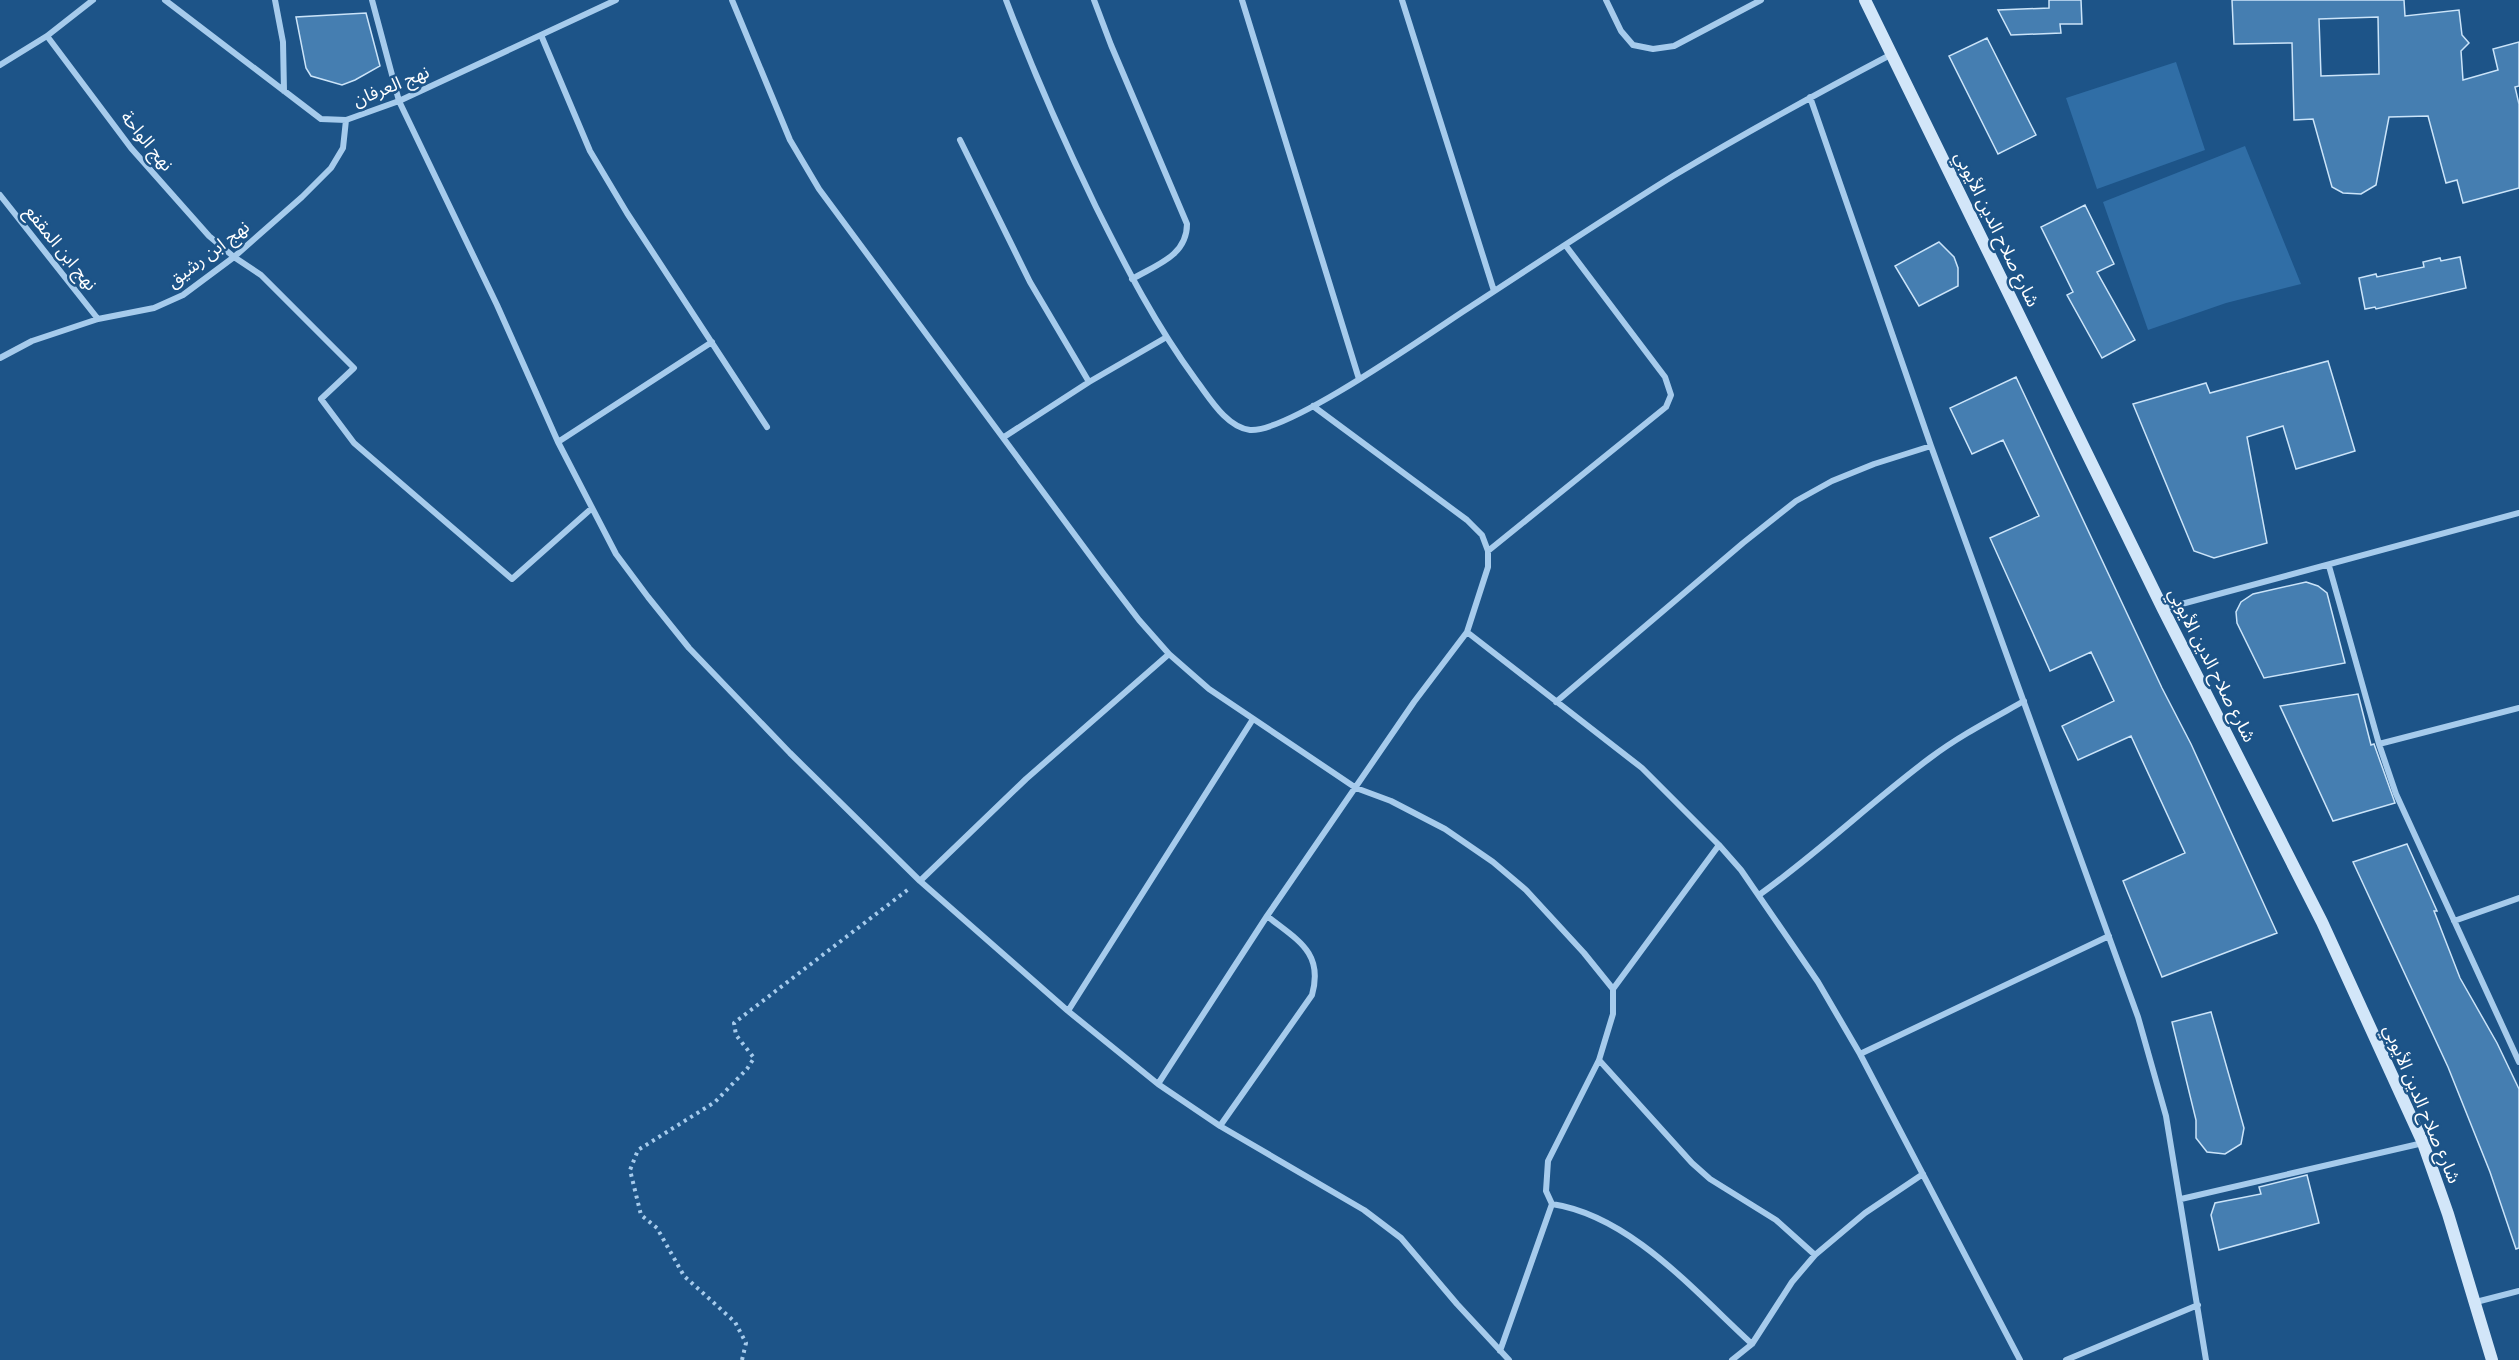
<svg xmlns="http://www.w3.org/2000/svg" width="2519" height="1360" viewBox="0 0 2519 1360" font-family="Karla,'Noto Sans Arabic',sans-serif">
<rect width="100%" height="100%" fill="#1d5488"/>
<path fill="#306ea6" d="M2176,62l29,88 -108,39 -31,-91z
M2245,146l56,138 -75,19 -78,27 -45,-128z"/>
<path fill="#457eb1" stroke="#cbe4f9" stroke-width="1.5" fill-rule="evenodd" d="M2049,0h32l1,24h-22l1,9 -50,2 -13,-25 51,-2z
M2232,0h172l1,16 54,-6 3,25 7,8 -8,8 2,29 35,-10 -5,-21 26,-7v44l-4,1 4,17v84l-56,15 -6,-23 -11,3 -18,-67 -39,1 -13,68 -15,9 -18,-1 -11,-6 -19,-68 -19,1 -2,-77 -58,1zM2378,17l1,57 -58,2 -2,-57z
M366,13l14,53 -25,14 -13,5 -31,-9 -5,-8 -10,-51z
M1987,38l49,97 -38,19 -49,-98z
M2085,205l29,59 -17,8 38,68 -33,18 -35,-63 6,-3 -32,-65z
M1939,242l15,15 4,11v18l-39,20 -24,-40z
M2460,257l6,31 -90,21 -1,-2 -10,2 -6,-31 17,-4 1,3 47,-10 -1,-5 17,-4 1,3z
M2328,361l27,90 -59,18 -13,-43 -36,11 20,106 -53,15 -20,-7 -61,-147 73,-21 4,10z
M2016,377l146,311 29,56 86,189 -115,44 -39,-96 62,-28 -54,-117 -53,24 -16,-34 52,-25 -23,-49 -41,19 -60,-133 49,-22 -36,-76 -31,14 -22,-46z
M2306,582l12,4 9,7 18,70 -81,15 -27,-55 -1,-11 5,-10 12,-8z
M2358,694l13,51 3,-1 21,59 -62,18 -53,-115z
M2407,844l30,67h-3l26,67 37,65 22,46v159l-3,1 -26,-77 -42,-105 -95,-205z
M2211,1012l33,116 -3,16 -16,10 -18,-2 -11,-14v-18l-24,-98z
M2307,1175l12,48 -100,27 -8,-35 4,-12 46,-9 -2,-7z"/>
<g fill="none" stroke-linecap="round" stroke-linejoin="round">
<path stroke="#a6cbec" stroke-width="4" stroke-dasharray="3 4.5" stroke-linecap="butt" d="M742,1360l4,-17 -11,-21 -51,-46 -27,-48 -16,-13 -11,-45 8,-20 77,-48 32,-33 7,-11 -18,-23 -2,-12 176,-135"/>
<path stroke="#a6cbec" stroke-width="6" d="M165,0l156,119 25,1 53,-19 217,-101
M275,0l8,42 1,49
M372,0l27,101 98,204 61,137 58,112 32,43 41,51 101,105 130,128 148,130 90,73 62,42 144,84 37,28 56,66 52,56
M732,0l58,140 29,49 284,384 36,47 30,34 40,35 147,99 35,13 54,28 48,33 33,28 58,63 29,36
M1006,0c27,71 57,139 90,207 31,62 59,117 100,173 13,17 30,47 54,50 39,3 184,-100 223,-125 66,-43 132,-87 200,-129 72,-43 145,-83 219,-122
M1094,0l17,45 76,179c0,32 -31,41 -55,55
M1242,0l117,379
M1402,0l92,291
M1606,0l15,31 12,14 20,4 21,-3 87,-46
M541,35l49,116 37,62 140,214
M47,36l84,112 78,88 25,21 27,18 93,93 -33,31 33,44 158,136 80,-71
M0,65l47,-29 46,-36
M1810,97l121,349 207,571 28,99 40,244
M960,140l70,142 59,100
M0,195l98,124
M0,358l32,-17 66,-22 56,-11 29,-13 51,-38 68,-60 29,-29 12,-20 3,-28
M1004,437l85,-55 76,-44
M558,442l154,-100
M1488,551l178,-144 5,-12 -6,-18 -99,-131
M2329,566l50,178 17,50 123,268
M2163,609l356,-96
M1467,632l175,136 77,77 22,25 77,112 42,72 160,306
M1556,702l187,-159 53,-42 36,-20 42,-17 57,-18
M2379,744l140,-36
M920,881l106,-102 143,-125
M1759,895c59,-42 112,-93 171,-137 29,-22 62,-39 94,-57
M2454,921l65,-23
M1068,1011l185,-292
M1860,1054l249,-118
M1599,1060l93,103 18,16 66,41 39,35
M1158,1084l109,-168 147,-214 53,-70 21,-65v-16l-6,-16 -15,-15 -154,-114
M1220,1126l92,-131c12,-43 -15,-55 -45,-79
M2181,1199l242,-56
M1552,1204c79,12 143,88 200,140
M2476,1302l43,-11
M1500,1351l52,-147 -6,-13 2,-30 51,-101 14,-46v-25l106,-144
M1732,1360l20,-16 40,-62 23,-27 50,-42 58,-39
M2066,1360l132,-55"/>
<path stroke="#d2e6f9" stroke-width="12" d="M1865,0l298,609 159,313 101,221 25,71 44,146"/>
</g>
<g text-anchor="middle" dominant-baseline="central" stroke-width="5" stroke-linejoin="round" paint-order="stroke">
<g font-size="18" fill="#fff" stroke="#1d5488">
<text transform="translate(391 86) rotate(-22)">نهج العرفان</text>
<text transform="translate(147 141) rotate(51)">نهج الواحة</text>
<text transform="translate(1997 229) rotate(64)">شارع صلاح الدين الأيوبي</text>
<text transform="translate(61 248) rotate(51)">نهج ابن المقفع</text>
<text transform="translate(208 254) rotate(-37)">نهج ابن رشيق</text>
<text transform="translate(2212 665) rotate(63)">شارع صلاح الدين الأيوبي</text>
<text transform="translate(2422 1104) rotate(67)">شارع صلاح الدين الأيوبي</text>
</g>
</g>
</svg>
